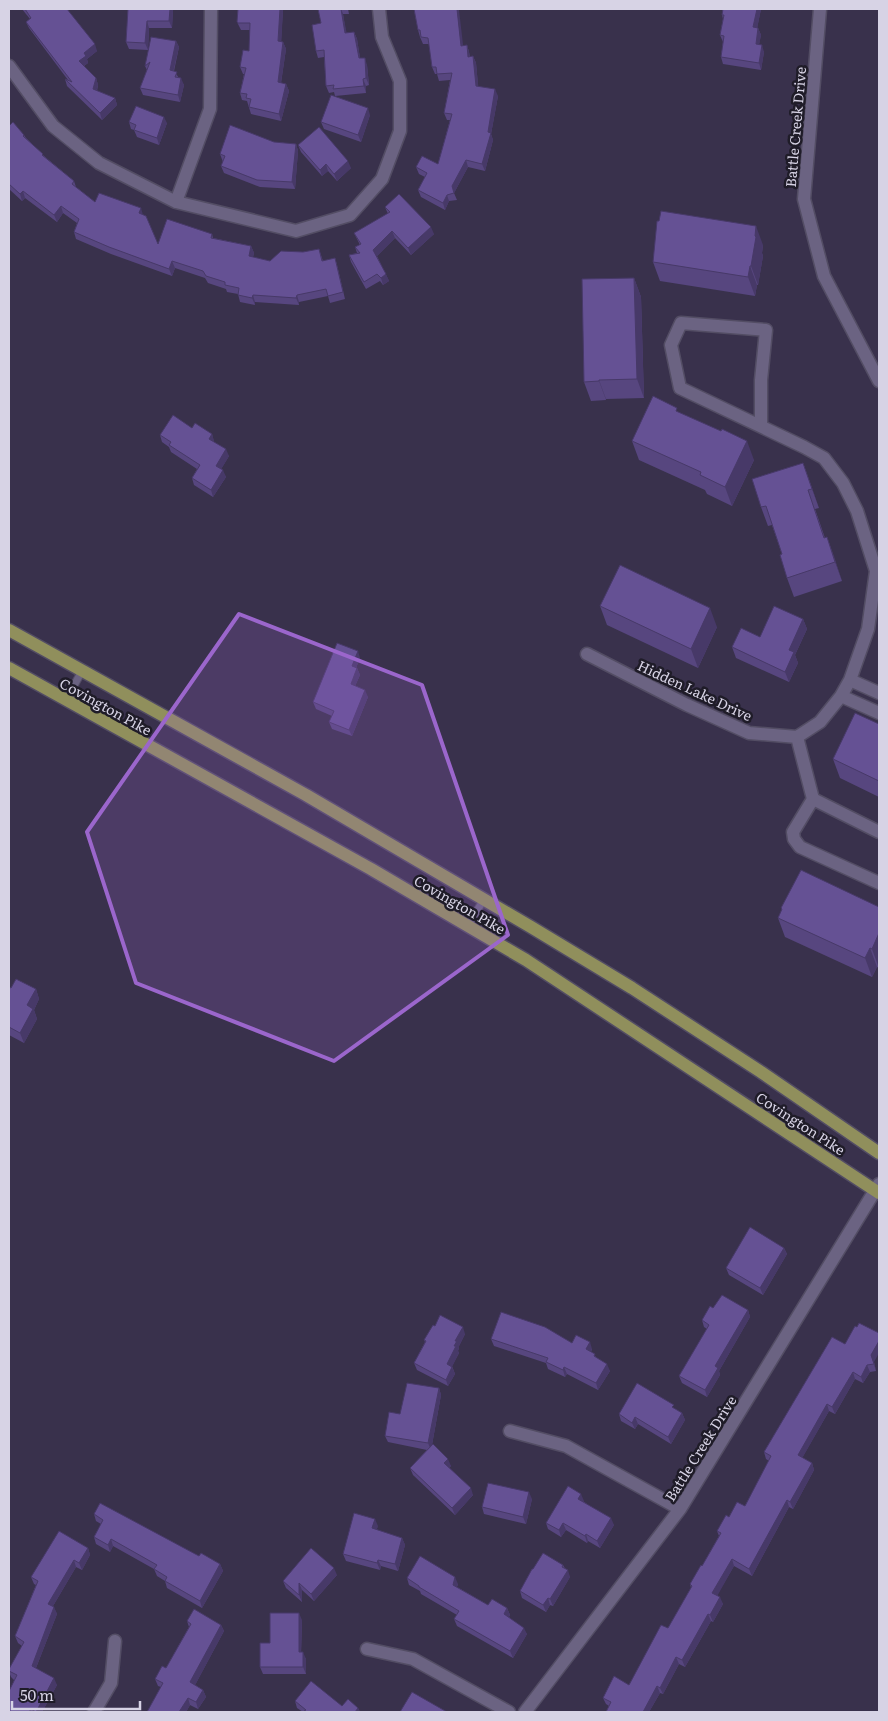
<svg xmlns="http://www.w3.org/2000/svg" width="888" height="1721" viewBox="0 0 888 1721" font-family="Literata,serif">
<rect width="100%" height="100%" fill="#39314c"/>
<g fill="none" stroke-linecap="round" stroke-linejoin="round">
<defs>
<path id="lane" d="M66,700l16,-29
M468,926l16,-27"/>
<path id="street" d="M820,9l-16,190 20,77 55,105
M9,66l44,60 46,37 77,39 120,29 54,-16 32,-36 18,-48v-50l-18,-44 -3,-28
M176,202l34,-93 1,-100
M587,654l100,51 62,28 48,4 23,-15 21,-26 9,-16 18,-51 8,-58 -19,-60 -14,-28 -19,-25 -20,-11 -124,-59 -9,-43 10,-22 85,7 -5,50v46
M850,680l29,13
M841,696l38,17
M797,737l16,62 -20,33 1,7 6,8 79,36
M813,799l66,33
M510,1431l56,15 114,63
M367,1649l46,10 96,53
M94,1712l17,-29 4,-42
M525,1712l155,-203 199,-325"/>
<path id="primary" d="M9,630l297,165 225,132 101,61 129,84 118,81
M9,668l362,201 155,91 353,233"/>
</defs>
<use href="#lane" stroke="#534d64" stroke-width="9"/>
<use href="#street" stroke="#534d64" stroke-width="15"/>
<use href="#primary" stroke="#534d64" stroke-width="15"/>
<use href="#lane" stroke="#6b6382" stroke-width="7"/>
<use href="#street" stroke="#6b6382" stroke-width="12"/>
<use href="#primary" stroke="#908f5c" stroke-width="12"/>
</g>
<path fill="#57467f" d="M22,9h45l30,42 -10,8 1,4 -4,3 12,12 2,7 -1,6 18,7 2,7 -15,15 -35,-34 -2,-7 3,1 -39,-52 -3,-6 4,-3z
M128,9h45l-1,19h-23l-1,22 -19,-1 -3,-7z
M238,9h45l-2,33h2l3,7 -5,34 5,1 3,7 -8,30 -30,-7 -4,-13 -5,-1 -2,-7 4,-19h-1l-3,-7 9,-16 1,-21h-9l-4,-8z
M318,9h30l1,5h-6l3,19 8,-1 3,7 3,19 7,7 2,20 -3,1v7l-31,3 -1,-4 -5,1 -3,-7 -2,-29 -6,1 -2,-7 5,-28z
M414,9l49,37 4,-1 2,7 1,5 3,-1 3,7 2,23 20,10 -7,38 2,6 -8,31 -17,-4 -14,26 3,7 -8,1 -4,9 -24,-13 -3,-7 7,-13 -6,-3 -3,-7 22,-3 12,-44h-3l-3,-7 6,-33 -11,1 -2,-7h-2l-3,-7 -3,-23h-6l-3,-7 -2,-7z
M723,9h38l-4,19h1l3,7 -2,9 5,8 -3,18 -38,-6 -2,-7 2,-15 -3,-7 3,-16 -1,-4z
M176,41l3,6 -5,24 10,14 -4,17 -37,-7 -3,-7 7,-18 -2,-4z
M370,115l-9,27 -37,-13 -3,-7z
M129,122l38,1 -8,22 -22,-8 -3,-7 -3,-1z
M9,126l15,9 2,3 18,18 30,25 2,6 19,15 48,13 15,29 54,-10 1,4 38,8 3,7 -1,4 17,4 49,-12 4,12 12,-3 2,7 8,34 -15,4 -2,-7 -29,6v3l-44,-3v3l-15,-3 -2,-8 -11,-2 -1,-3 -18,-6 -3,-5 -30,-10 -3,8 -61,-22 -35,-15 -2,-7 3,-9 -14,-10 -6,9 -32,-24 -3,3 -13,-12z
M274,142l22,2 2,7 -3,38 -35,-2 -36,-14 -3,-7 2,-4 -3,-8z
M298,145l53,23 -14,13 -9,-10 -6,5 -21,-24z
M385,207l49,27 -23,21 -16,-17 -18,18 12,25 -6,4 -3,-4 -14,8 -15,-27 -2,-7 8,-2 -2,-6 5,-2 -6,-12 34,-19z
M763,245l-1,8 1,3 -5,29h-1l-2,11 -95,-15 -7,-19z
M634,278l7,19 3,101 -38,1v1l-15,1 -7,-19z
M679,413l75,47 -22,46 -25,-12 -2,-4 -66,-30 -7,-19z
M192,428l20,6 2,8 15,14 -8,13 5,8 -13,20 -19,-12 -2,-7 5,-9 -26,-17 -2,-5 -7,-5 -2,-7z
M803,463l16,45 -4,1 10,29 2,-1 15,44 -48,16 -7,-19 -5,-24 -10,-29 -4,1 -7,-19z
M600,606l117,21 -19,41 -91,-43z
M803,619l4,10 -12,26 3,8 -9,19 -53,-24 -4,-11 28,-10z
M360,658l-4,10h1l3,7 -5,11 13,11 -16,39 -20,-7 -3,-7 3,-6 -16,-7 -3,-7z
M879,724v73l-39,-19 -7,-19z
M879,907v61l-2,-1 -5,10 -87,-40 -7,-19 4,-7 -1,-3z
M9,987l2,1 25,1 3,10 -5,11 3,9 -13,24 -15,-8z
M784,1248l3,6 -24,41 -34,-20 -3,-7z
M713,1308l35,2 2,7 -31,54 1,4 -13,22 -25,-14 -3,-7 28,-47 -3,-2 -2,-7z
M435,1326l30,8 -6,12v2l-1,3 1,2 -7,13 3,8 -7,12 -31,-16 -3,-7 11,-21 -1,-2z
M832,1337l42,25 2,9 -6,1 -7,11 -8,-4 -20,35 -6,-3 -27,47 10,5 2,7 -21,39 -4,-2 -37,69 -18,-10 -17,29 6,9 -10,18 -2,-1 -26,46 -6,-3 -16,30 -3,-1 -11,19h-43l3,-6 -3,-2 -3,-6 26,-13 39,-57 23,-40 -1,-4 12,-18 17,-30 -2,-5 12,-14 16,-11 24,-45 -3,-2 -2,-7z
M491,1339l101,10 -1,3 19,19 -12,19 -31,-16 -2,3 -17,-8 -2,-6 -52,-17z
M439,1388l2,7 -9,50 19,21 -2,2 24,27 -18,20 -42,-40 -3,-7 17,-18 -39,-8 -3,-6 15,-22z
M675,1409l7,4 3,7 -14,24 -33,-20 -3,5 -14,-8 -2,-7z
M532,1499l-6,25 -42,-10 -2,-7z
M583,1501l31,24 -14,23 -12,-7 -1,2 -21,-13 -5,7 -13,-8 -2,-6 38,-22z
M94,1514l126,50 3,7 -21,37 -35,-20 -2,-7 -8,-5 -3,-7 -41,-23 -3,6 -14,-8 -2,-7 7,-13 -5,-3z
M378,1526l-2,4 26,8 3,7 -7,26 -17,-5 -1,4 -34,-9 -3,-7z
M88,1548l2,7 -8,15 -6,-3 -23,39 4,8 -21,54 21,17 -15,27h-33l5,-32 -3,-3 -2,-5v-3l13,-23 -4,-3 -3,-7 21,-51 -2,-1 -3,-7z
M563,1565l7,12 -17,29 -3,-1 -4,7 -24,-14 -2,-7 13,-22z
M337,1575l-23,26 -12,-11v12l-16,-14 -3,-7z
M407,1578l51,6 -1,3 31,18 19,3 3,7 -1,2 18,17 -14,24 -56,-32 -3,-7 3,-4 -36,-21 -1,-3 -11,-6z
M302,1620l-1,32 5,7v15h-43l-3,-7 10,-24z
M187,1621l34,4 3,6 -29,54 8,5 3,7 -8,12 -8,-4 -4,7h-39l14,-25 -3,-1 -3,-7 11,-11 23,-41z
M295,1701l63,7 2,4h-57l-6,-4z"/>
<path fill="#473968" d="M170,9h3l-1,19 -3,-7z
M280,9h3l-2,39 -3,-7z
M341,9l2,5 5,26 -3,-7z
M457,9h1l1,1 5,43 -3,-7z
M757,9h4l-5,25 -3,-7z
M147,21l2,7 -1,22 -3,-7z
M758,28l3,7 -3,16 -2,-7z
M354,32l3,7 4,26 -2,-7z
M176,41l3,6 -7,30 -2,-7z
M283,42l3,7 -6,40 -2,-7z
M95,44l2,7 -10,8 1,4 -7,5 -2,-7 5,-8z
M467,45l2,7 2,12 -3,-7z
M762,45l2,7 -3,18 -2,-7z
M473,56l3,7 3,30 -3,-7z
M365,58l2,7 2,20 -3,-7z
M96,78l2,7 -3,11 -2,-7z
M181,78l3,7 -4,17 -2,-7z
M363,79l3,7v7l-2,-7z
M286,84l3,7 -8,30 -2,-7z
M495,89l3,7 -7,38 2,6 -8,31 -3,-7z
M115,98l2,7 -15,15 -2,-7z
M368,108l2,7 -9,27 -3,-7z
M164,117l3,6 -8,22 -2,-7z
M296,144l2,7 -3,38 -3,-7z
M466,160l2,7 -14,26 -2,-7z
M348,161l3,7 -14,13 -3,-7z
M326,164l2,7 -6,5 -2,-6z
M23,191l2,7 -3,3 -2,-7z
M447,195l2,6 -4,9 -2,-7z
M61,206l2,7 -6,9 -3,-7z
M141,208l2,7 -4,-2z
M756,226l7,19 -1,8 1,3 -5,29 -7,-19z
M431,227l3,7 -23,21 -3,-7z
M392,231l3,7 -19,19 -3,-7z
M251,246l3,7 -3,10 -2,-7z
M172,261l3,7 -3,8 -3,-7z
M750,266l7,19 -2,11 -7,-19z
M386,274l3,7 -6,4 -2,-7z
M634,278l7,19 3,101 -7,-19z
M253,295l2,7v3l-3,-7z
M297,295l2,7v3l-3,-7z
M599,380l7,19v1l-7,-19z
M212,434l2,7 -2,5 -3,-7z
M747,441l7,19 -22,46 -7,-19z
M226,449l3,7 -10,17 -3,-7z
M803,463l7,19 9,26 -7,-19z
M223,470l3,7 -13,20 -2,-7z
M827,537l7,19 8,25 -7,-19z
M710,608l7,19 -19,41 -7,-19z
M803,619l4,10 -12,26 3,8 -9,19 -4,-10 4,-22z
M358,651l2,7 -6,15 -2,-7z
M357,668l3,7 -7,16 -2,-7z
M365,690l3,7 -16,39 -3,-6z
M879,933v35l-7,-19z
M870,948l7,19 -5,10 -7,-19z
M36,989l3,10 -5,11 3,9 -13,24 -4,-10 7,-28z
M784,1248l3,6 -24,41 -3,-7z
M748,1310l2,7 -31,54 1,4 -13,22 -2,-7 10,-24z
M463,1327l2,7 -6,12v2l-1,3 1,2 -9,18 -3,-7 7,-18 1,-5z
M879,1341v12l-5,9 2,9 -5,-16z
M590,1342l2,7 -4,7 -2,-7z
M607,1364l3,7 -12,19 -2,-7z
M867,1365l3,7 -7,11 -2,-6z
M452,1367l3,7 -7,12 -2,-6z
M564,1367l3,7 -2,3 -2,-7z
M853,1372l2,7 -20,35 -3,-7z
M439,1388l2,7 -10,55 -3,-7z
M827,1404l2,7 -29,51 -2,-7z
M682,1413l3,7 -14,24 -3,-7z
M635,1417l3,7 -3,5 -3,-6z
M448,1459l3,7 -4,4 -3,-7z
M812,1463l2,7 -21,39 -3,-7z
M471,1488l2,7 -18,20 -3,-7z
M529,1492l3,7 -6,25 -3,-7z
M581,1494l3,7 -3,4 -3,-6z
M787,1500l2,7 -37,69 -3,-7z
M611,1518l3,7 -14,23 -3,-7z
M375,1519l3,7 -3,9 -3,-7z
M563,1523l3,7 -5,7 -2,-7z
M586,1534l2,7 -1,2 -2,-7z
M402,1538l3,7 -7,26 -3,-7z
M111,1539l2,7 -3,6 -2,-7z
M88,1548l2,7 -8,15 -3,-7z
M732,1559l2,7 -19,34 -3,-7z
M74,1560l2,7 -26,44 -2,-7z
M378,1560l3,6 -1,4 -3,-7z
M220,1564l3,7 -21,37 -2,-7z
M334,1568l3,7 -23,26 -3,-7z
M568,1570l2,7 -17,29 -3,-7z
M455,1577l3,7 -3,8 -2,-7z
M299,1583l3,7v12l-3,-7z
M720,1597l3,7 -10,18 -3,-7z
M548,1598l2,7 -4,7 -3,-7z
M54,1607l3,7 -23,59 -2,-7z
M507,1608l3,7 -3,5 -3,-6z
M299,1613l3,7 -1,39 -2,-7z
M708,1614l3,7 -26,46 -3,-7z
M221,1625l3,6 -31,58 -3,-7z
M524,1628l3,6 -14,24 -3,-7z
M303,1652l3,7v15l-3,-7z
M676,1657l3,7 -16,30 -3,-6z
M54,1678l3,7 -15,27h-6z
M657,1686l3,7 -11,19h-6z
M203,1690l3,7 -8,12 -2,-7z
M188,1698l2,7 -4,7h-7z
M358,1708l2,4h-5z"/>
<path fill="#655194" stroke="#473968" d="M25,9h42l28,35 -11,9 2,3 -7,5 17,17 -3,11 22,9 -15,15 -35,-34 7,3 -46,-60 5,-4z
M128,9h42l-1,12h-22l-2,22 -19,-1z
M238,9h42l-2,32 5,1 -5,40 8,2 -7,30 -30,-7 2,-8 -5,-1 1,-4 -7,-1 6,-25 -6,-1 3,-17 6,1 1,-28h-12l-1,-1z
M318,9h23l4,24 9,-1 5,26h6l1,20 -3,1 1,7 -31,3 1,-4 -8,1 -2,-36 -8,1 -4,-26 9,-2z
M414,9h43l4,37 6,-1 1,12 5,-1 3,30 19,3 -7,43 3,1 -9,31 -16,-4 -14,26 2,7 -7,2 -4,8 -25,-13 9,-17 -11,-6 6,-11 16,8 14,-50 -8,-1 8,-40 -15,1 -1,-7h-4l-4,-29 -7,-1 -1,-7h-2z
M723,9h34l-4,18 5,1 -2,16 6,1 -3,18 -38,-6 3,-21 -4,-1 4,-20h-2z
M151,37l25,4 -6,29 7,2 -2,5 6,1 -3,17 -38,-7 10,-26 -5,4z
M331,95l37,13 -10,27 -37,-13z
M136,106l28,11 -7,21 -23,-8 2,-5 -7,-3z
M13,122l11,13 -1,1 20,18 -1,1 32,26 -2,3 23,18 4,-9 42,15 -2,5 7,3 12,28 9,-25 45,15 -1,4 40,8 -2,10 21,5 11,-10 22,1 16,-3 3,12 13,-3 8,34 -15,4 -2,-7 -29,6 -1,3 -43,-3 -1,3 -14,-3 1,-7 -14,-3v-3l-19,-6 -3,-5 -31,-10 -3,8 -60,-22 -35,-15 5,-13 -18,-13 -7,9 -31,-24 -3,3 -11,-10v-58z
M230,125l44,17 22,2 -4,38 -35,-2 -36,-14 4,-10 -5,-2z
M319,127l29,34 -14,13 -8,-10 -6,6 -22,-25z
M399,194l32,33 -23,21 -16,-17 -19,19 13,24 -5,4 -4,-4 -13,8 -15,-27 11,-2 -5,-6 6,-3 -7,-11 36,-21 -5,-5z
M661,211l95,15 -1,10 1,1 -5,29h-1l-2,11 -95,-15 4,-41h2z
M634,278l3,101 -38,1v1l-15,1 -2,-103z
M653,396l24,12 -1,3 45,20 1,-2 25,12 -22,46 -25,-12 1,-3 -69,-31z
M173,415l19,13 3,-5 17,11 -3,5 17,10 -10,17 7,4 -12,20 -19,-12 8,-13 -31,-20 2,-3 -11,-7z
M803,463l9,26 -4,1 16,48 3,-1 8,25 -48,16 -7,-23 2,-1 -16,-48 -5,1 -9,-28z
M620,565l90,43 -19,41 -91,-43z
M774,606l29,13 -14,31 5,2 -9,20 -53,-25 9,-19 19,9z
M337,643l21,8 -6,15 5,2 -6,16 14,6 -16,40 -20,-8 5,-11 -21,-9z
M855,713l24,11v57l-46,-22z
M801,870l78,37v26l-7,16 -2,-1 -5,10 -87,-40 4,-9 -1,-1z
M16,979l20,10 -9,16 6,4 -13,24 -11,-6v-40l2,1z
M750,1227l34,21 -24,40 -34,-20z
M722,1295l26,15 -33,56 3,2 -13,22 -26,-14 30,-51 -7,-5 8,-14 3,2z
M501,1312l44,15 27,16 4,-8 14,7 -4,7 9,5 -1,2 13,8 -11,19 -32,-16 -1,3 -17,-8 2,-4 -57,-19z
M440,1315l23,12 -8,14h2l-3,5h2l-9,18 5,3 -6,13 -32,-17 12,-22 -2,-1 9,-15 2,1z
M859,1323l20,10v8l-8,14 3,9 -7,1 -6,12 -8,-5 -21,35 -5,-3 -29,51 14,8 -22,39 -3,-2 -38,69 -17,-10 -20,34 8,4 -10,18 -2,-1 -26,46 -6,-3 -16,31 -3,-2 -14,26h-37l5,-10 -8,-4 11,-22 15,9 32,-60 7,3 24,-42 -2,-2 11,-19 1,1 19,-33 -4,-2 9,-16 3,2 8,-15 8,4 26,-50 -7,-4 68,-115 13,7 10,-18 2,1z
M407,1383l32,5 -11,55 -43,-7 4,-24 11,2z
M637,1383l37,22 -2,2 10,6 -14,24 -33,-20 -3,6 -13,-9z
M433,1444l15,15 -4,4 27,25 -19,20 -42,-40z
M488,1483l41,9 -6,25 -41,-10z
M568,1486l13,8 -3,5 33,19 -14,23 -11,-7 -1,2 -22,-13 -4,7 -13,-7z
M100,1503l99,53 2,-3 19,11 -20,37 -35,-20 2,-4 -13,-8 3,-4 -46,-26 -3,6 -14,-8 9,-17 -9,-6z
M354,1513l21,6 -3,9 30,10 -7,26 -17,-4 -1,3 -34,-9z
M59,1531l29,17 -9,15 -5,-3 -26,44 6,3 -22,59 22,12 -18,34 -5,-3 -2,3h-20v-21l8,-16 -8,-4v-2l15,-27 -9,-6 23,-55 -7,-4z
M311,1548l23,20 -23,26 -12,-11v12l-16,-14z
M543,1553l20,12 -1,2 6,3 -18,29 -2,-1 -5,7 -23,-14 12,-22h1z
M420,1556l35,21 -2,8 35,20 4,-6 15,9 -3,6 20,14 -14,23 -56,-32 5,-8 -40,-24v-1l-12,-8z
M194,1609l27,16 -31,57 13,8 -7,12 -8,-4 -9,14h-32l16,-29 -8,-4 7,-13 4,2 25,-44 -4,-3z
M270,1613h29v39h4v15h-43v-24h10z
M311,1681l31,25 6,-7 10,9 -3,4h-49l-2,-1 2,-1 -11,-9z
M412,1692l35,20h-47z"/>
<path fill="#9b66cc" fill-opacity="0.2" stroke="#9b66cc" stroke-width="4" stroke-linejoin="round" d="M239,614l183,71 86,250 -174,126 -198,-78 -49,-151z"/>
<g text-anchor="middle" dominant-baseline="central" stroke-width="5" stroke-linejoin="round" paint-order="stroke">
<g font-size="14" fill="#d7d3e5" stroke="#1f1c28">
<text transform="translate(795 127) rotate(-85)">Battle Creek Drive</text>
<text transform="translate(695 690) rotate(25)">Hidden Lake Drive</text>
<text transform="translate(106 706) rotate(29)">Covington Pike</text>
<text transform="translate(460 904) rotate(30)">Covington Pike</text>
<text transform="translate(801 1123) rotate(33)">Covington Pike</text>
<text transform="translate(700 1448) rotate(-58)">Battle Creek Drive</text>
</g>
</g>
<rect width="888" height="1721" fill="none" stroke="#d7d3e5" stroke-width="20"/>
<path d="M12 1701v8h128v-8" fill="none" stroke="#d7d3e5" stroke-width="2.5"/>
<text x="20" y="1701" font-size="15" fill="#d7d3e5" stroke="#1f1c28" stroke-width="4" paint-order="stroke">50 m</text>
</svg>
